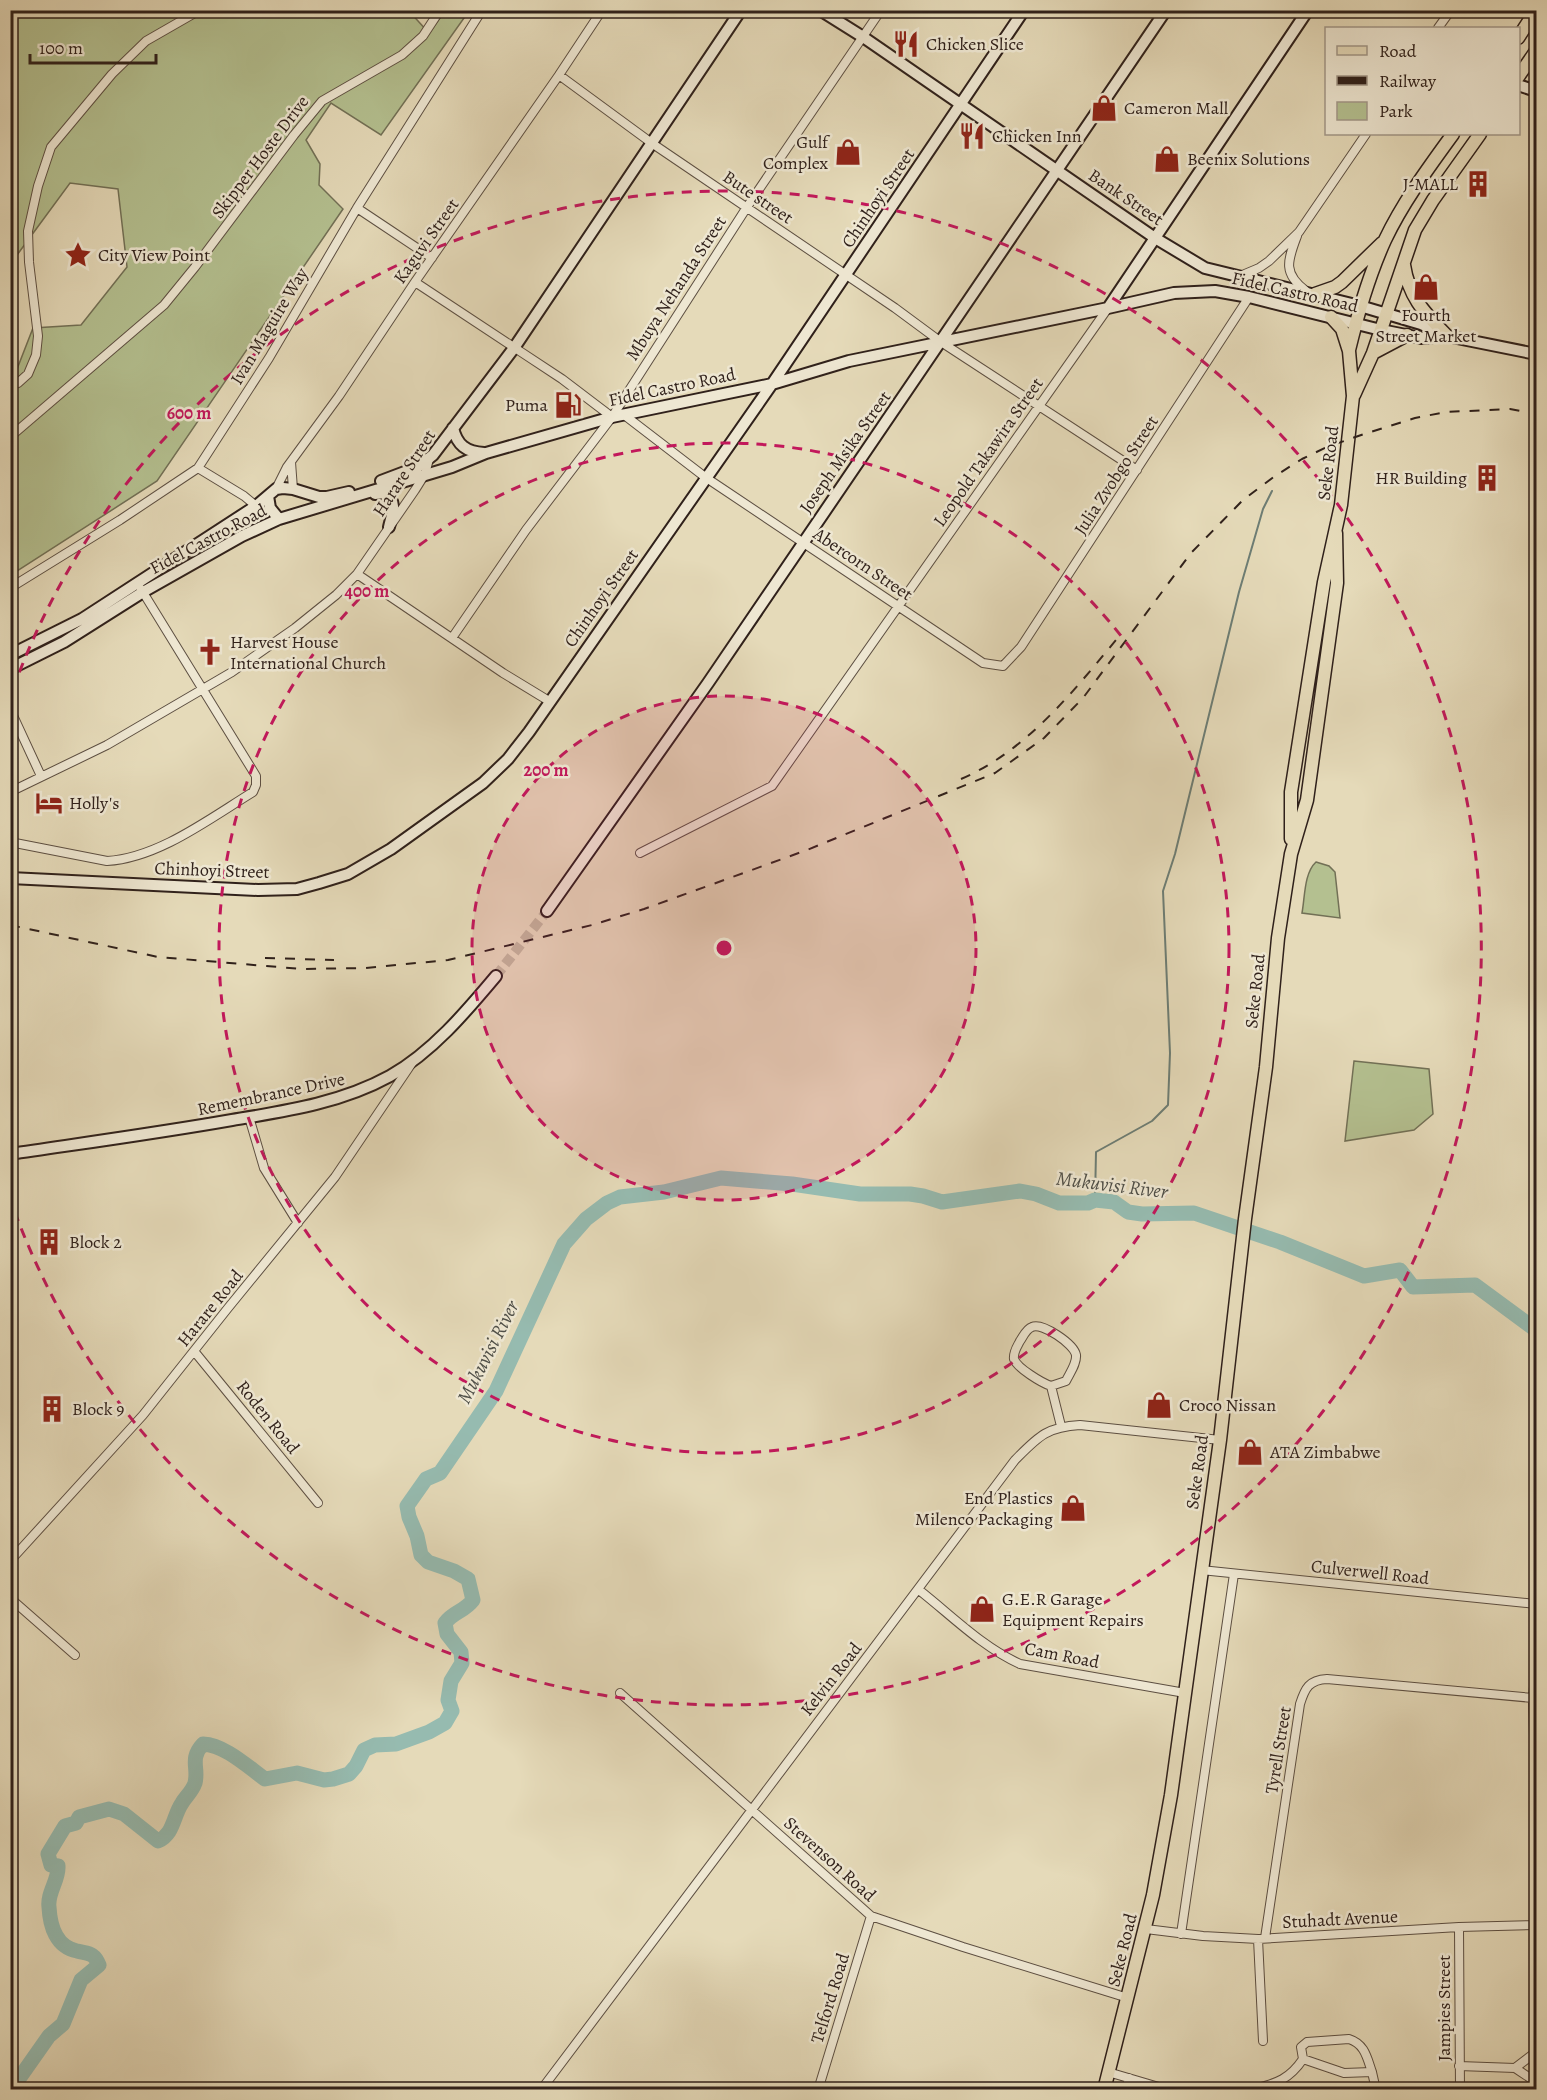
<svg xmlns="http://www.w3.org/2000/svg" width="1547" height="2100" viewBox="0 0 1547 2100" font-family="Alegreya,serif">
<rect width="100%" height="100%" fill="#e5dab9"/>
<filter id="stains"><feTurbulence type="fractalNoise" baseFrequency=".00333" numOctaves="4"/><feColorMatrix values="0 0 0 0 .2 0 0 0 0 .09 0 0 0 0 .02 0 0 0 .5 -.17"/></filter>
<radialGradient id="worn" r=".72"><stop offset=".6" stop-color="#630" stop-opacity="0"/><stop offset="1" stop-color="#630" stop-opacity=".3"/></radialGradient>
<path fill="#b4c090" stroke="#727056" stroke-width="1.5" d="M14,10h394l21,23 16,-22h24l-88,124 -50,-32 -25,37 14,24 -1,21 24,24 -186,272 -146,94v-199l6,-7 16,-41 48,-3 46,-58 -9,-78 -48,-6 -53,72 -6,-2v-239z
M1316,862l13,4 6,6 5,46 -38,-5c3,-16 2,-40 14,-51z
M1354,1061l75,8 4,45 -19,16 -69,11z"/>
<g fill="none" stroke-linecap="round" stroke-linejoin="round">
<path stroke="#6d7d74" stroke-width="2" d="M1095,1200l1,-48 56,-31 16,-16 2,-52 -7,-162 12,-37 64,-262 24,-83 9,-18"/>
<path stroke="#96bbb0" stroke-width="15" d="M11,2090l38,-54 14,-12 18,-44 18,-15c-5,-13 -11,-11 -22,-14 -21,-4 -27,-25 -28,-44 -2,-14 10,-27 9,-41l-7,-1 -3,-11 17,-28 11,-3 3,-6 30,-8 15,5 34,27c16,-7 15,-25 24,-38 4,-7 10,-11 13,-20 4,-15 -6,-24 8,-39 22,1 45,23 62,35l32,-6 27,7 9,-1 16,-5 7,-8 8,-16 11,-5 21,-1 33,-12 16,-9 7,-12 -4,-11 3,-19 11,-18 -1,-11 -14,-18 -2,-11c9,-12 19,-11 28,-23l-5,-21 -14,-8 -26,-9 -7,-7 -4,-19 -8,-19 -2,-11 19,-27 14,-6 56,-82 68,-147 22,-25 21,-16 13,-6 44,-5 57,-14 71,6 68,10h50l13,2 19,6 78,-11 16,3 23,9h29l7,-3 19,2 14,10 14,2 52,-1 86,29 84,34 36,-6 13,17 62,-2 61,45"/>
<path stroke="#c1b599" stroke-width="10" stroke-dasharray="10 5" stroke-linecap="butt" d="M496,976l51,-65"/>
<defs>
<path id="street" d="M1438,28l13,-18
M559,75l94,69 242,164 46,34 196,128
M357,208l75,50
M1297,236c-9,24 -15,37 9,55
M1240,276l19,-8 10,-7 30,-29 67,-98
M415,282l147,97 50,38
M10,386l8,-3 10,-9 8,-19 2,-19 -9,-74 -1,-31 10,-45 13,-39 61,-73 34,-33 54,-31
M623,414l82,63 278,186 20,3 18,-19 228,-350
M10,437l154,-132 31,-38 99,-132 28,-34 80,-46 21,-19 17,-26
M291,462l2,27
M198,468l46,28 12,10
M276,489l11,-22 52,-71 76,-114 144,-207 43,-65
M357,574l146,99 46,28
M10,588l110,-68 78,-52 71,-110 88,-150 125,-198
M452,638l74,-108 86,-113 135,-210 134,-197
M10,709l31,67
M10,792l97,-47 125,-73 63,-44 41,-33 21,-21 58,-84 10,-16 4,-15
M10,842l97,19c51,-3 102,-42 146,-69l3,-7v-9l-115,-187
M640,853l132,-67 336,-478
M249,1117l15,51 34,55
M194,1351l124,152
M1051,1386c-9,-3 -34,-18 -37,-27 -1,-7 3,-12 6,-18 3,-4 6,-12 12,-14 10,-5 42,17 44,28 1,9 -7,19 -10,26l-15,5 10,40
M10,1561l133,-146 85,-107 107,-131 77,-114
M1201,1570l335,34
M919,1590c32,25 63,57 101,74l165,29
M10,1598l65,57
M620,1693l251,223 92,31 165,51
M1534,1925l1,-152 -2,-75 3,-33
M1459,1927l1,163
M1146,1929l57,7 55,3 201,-12 77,-2
M1181,1934l53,-360
M1265,1938l35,-234c5,-16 9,-24 27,-25l206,19
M1258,1939l5,102
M1303,2059l-2,-12 6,-5 42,-3c16,5 18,19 23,33
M1459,2066l56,2 21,14
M1515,2068l21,-16
M1108,2072l61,18
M541,2090l474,-630c23,-23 31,-33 65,-35l140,15
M818,2090l53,-174
M1126,2090l3,-12
M1252,2090c24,-7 37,-10 51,-31l41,14 28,-1 4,18"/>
<path id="secondary" d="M820,10l43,27 292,201 50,30 155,38 61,18 26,12 89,18
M1518,85l18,6
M1108,308l200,-298
M453,428c4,17 13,24 31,25
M381,481l37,-14 15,-12 81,-107 227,-338
M375,494l10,-1c13,9 7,21 4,34
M268,496l2,12 9,11
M10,655l72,-36 174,-113 20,-17 7,-1 10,1 26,8h8l22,-5
M10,669l54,-27 79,-50 99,-56 37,-17 173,-52 34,-14 126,-36 160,-33 77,-23 259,-53 66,-15 41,-2 34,6 132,33 40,8 26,-2
M10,878l248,12 39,-1 22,-6 29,-9 43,-25 92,-66 25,-24 21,-27 243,-348 252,-374
M547,911l161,-228 458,-673
M10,1154c74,-11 148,-21 222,-34 54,-9 109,-17 158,-44 42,-24 75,-63 106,-100"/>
<path id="primary" d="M1518,38l18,-28
M1518,77l18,-26
M1404,265c5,33 21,48 43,71
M1315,294l20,-7 7,-5 40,-39
M1349,350c9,-37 20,-75 36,-110 18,-38 44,-73 68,-106
M1373,353l34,-18
M1354,395l19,-42 42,-123 18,-30 47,-66
M1291,839v-47l33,-210 17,-77 12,-109 -4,-45 -7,-22 -11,-12
M1104,2090l49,-195 18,-100 49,-355 25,-221 21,-152 12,-129 13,-84 16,-54 30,-217 -1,-50"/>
</defs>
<use href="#street" stroke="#5d4f42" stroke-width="10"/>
<use href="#secondary" stroke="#30211b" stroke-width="14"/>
<use href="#primary" stroke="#30211b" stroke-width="15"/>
<use href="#street" stroke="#eee7d2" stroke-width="8"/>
<use href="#secondary" stroke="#eee7d2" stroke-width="10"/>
<use href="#primary" stroke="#e5dab9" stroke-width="12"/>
<path stroke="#30211b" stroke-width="2" stroke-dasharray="10 10" stroke-linecap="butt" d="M961,779c65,-28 111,-86 155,-139
M10,925l148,32 144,12 63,-1 83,-8 144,-35 52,-16 163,-59 188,-77 49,-35 39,-40 108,-145 52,-53 32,-24 27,-17 25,-12 37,-13 51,-16 31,-6 64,-3 26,5
M265,958l69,2"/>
</g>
<circle cx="724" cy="948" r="252" fill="#c2185b" fill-opacity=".12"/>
<g fill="none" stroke="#c2185b" stroke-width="3" stroke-dasharray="10 8">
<circle cx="724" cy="948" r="252"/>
<circle cx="724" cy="948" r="505"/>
<path d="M13 689A757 757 0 1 1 13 1207"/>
</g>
<defs>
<symbol id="restaurant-bare" viewBox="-9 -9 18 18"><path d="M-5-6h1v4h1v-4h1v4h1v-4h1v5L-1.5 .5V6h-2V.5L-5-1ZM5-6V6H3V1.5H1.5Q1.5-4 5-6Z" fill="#8f2418" stroke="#eee7d2" stroke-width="2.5" paint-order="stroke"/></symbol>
<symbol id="shop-bare" viewBox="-9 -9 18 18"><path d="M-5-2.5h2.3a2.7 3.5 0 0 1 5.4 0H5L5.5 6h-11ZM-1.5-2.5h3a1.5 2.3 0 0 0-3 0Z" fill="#8f2418" stroke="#eee7d2" stroke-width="2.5" paint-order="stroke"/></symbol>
<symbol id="building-bare" viewBox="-9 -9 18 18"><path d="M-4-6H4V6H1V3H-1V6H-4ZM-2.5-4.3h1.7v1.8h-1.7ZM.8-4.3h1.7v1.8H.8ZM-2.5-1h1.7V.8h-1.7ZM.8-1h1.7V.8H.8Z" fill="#8f2418" stroke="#eee7d2" stroke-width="2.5" paint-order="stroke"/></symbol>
<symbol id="sight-bare" viewBox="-9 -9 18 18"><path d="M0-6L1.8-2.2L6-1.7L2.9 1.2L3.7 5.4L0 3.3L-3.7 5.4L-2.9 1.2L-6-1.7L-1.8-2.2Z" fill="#8f2418" stroke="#eee7d2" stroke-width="2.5" paint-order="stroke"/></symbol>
<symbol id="fuel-bare" viewBox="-9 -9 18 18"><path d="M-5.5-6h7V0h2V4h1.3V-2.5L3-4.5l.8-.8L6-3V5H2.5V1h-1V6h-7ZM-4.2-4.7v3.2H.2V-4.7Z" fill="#8f2418" stroke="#eee7d2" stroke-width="2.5" paint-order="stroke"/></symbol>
<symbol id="church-bare" viewBox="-9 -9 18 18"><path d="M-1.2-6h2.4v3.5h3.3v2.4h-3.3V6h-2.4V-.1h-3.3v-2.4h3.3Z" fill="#8f2418" stroke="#eee7d2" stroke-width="2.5" paint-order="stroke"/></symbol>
<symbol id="hotel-bare" viewBox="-9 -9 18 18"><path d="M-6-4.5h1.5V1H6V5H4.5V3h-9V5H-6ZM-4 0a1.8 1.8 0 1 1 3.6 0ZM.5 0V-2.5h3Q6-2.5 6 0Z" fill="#8f2418" stroke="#eee7d2" stroke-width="2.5" paint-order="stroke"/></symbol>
</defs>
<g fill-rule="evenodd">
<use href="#restaurant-bare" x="887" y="25" width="38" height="38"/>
<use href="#shop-bare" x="1085" y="89" width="38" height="38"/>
<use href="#restaurant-bare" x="953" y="117" width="38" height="38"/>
<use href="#shop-bare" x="829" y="133" width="38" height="38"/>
<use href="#shop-bare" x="1148" y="140" width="38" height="38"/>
<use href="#building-bare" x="1459" y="165" width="38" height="38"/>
<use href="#sight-bare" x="59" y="236" width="38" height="38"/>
<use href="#shop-bare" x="1407" y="268" width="38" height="38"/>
<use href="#fuel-bare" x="549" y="386" width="38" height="38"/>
<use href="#building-bare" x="1468" y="459" width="38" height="38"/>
<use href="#church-bare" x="191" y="633" width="38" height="38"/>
<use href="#hotel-bare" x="30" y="784" width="38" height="38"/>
<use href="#building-bare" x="30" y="1223" width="38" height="38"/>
<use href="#shop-bare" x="1140" y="1386" width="38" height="38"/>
<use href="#building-bare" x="33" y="1390" width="38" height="38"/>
<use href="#shop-bare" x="1231" y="1433" width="38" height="38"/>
<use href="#shop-bare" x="1054" y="1489" width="38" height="38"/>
<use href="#shop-bare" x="963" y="1590" width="38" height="38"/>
</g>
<g text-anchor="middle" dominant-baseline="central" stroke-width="5" stroke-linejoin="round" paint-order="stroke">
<g font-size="18" fill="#30211b" stroke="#eee7d2" text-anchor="start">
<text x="926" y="44">Chicken Slice</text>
<text x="1124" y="108">Cameron Mall</text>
<text x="992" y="136">Chicken Inn</text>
<text x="828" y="142" text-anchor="end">Gulf<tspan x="828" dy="21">Complex</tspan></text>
<text x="1187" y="159">Beenix Solutions</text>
<text x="1458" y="184" text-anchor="end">J-MALL</text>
<text x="98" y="255">City View Point</text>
<text x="1426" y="315" text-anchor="middle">Fourth<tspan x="1426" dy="21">Street Market</tspan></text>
<text x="548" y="405" text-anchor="end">Puma</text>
<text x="1467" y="478" text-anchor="end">HR Building</text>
<text x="230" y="642">Harvest House<tspan x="230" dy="21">International Church</tspan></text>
<text x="69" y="803">Holly's</text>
<text x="69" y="1242">Block 2</text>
<text x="1179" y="1405">Croco Nissan</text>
<text x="72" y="1409">Block 9</text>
<text x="1270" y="1452">ATA Zimbabwe</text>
<text x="1053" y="1498" text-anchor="end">End Plastics<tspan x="1053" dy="21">Milenco Packaging</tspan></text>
<text x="1002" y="1599">G.E.R Garage<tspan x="1002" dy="21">Equipment Repairs</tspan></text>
</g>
<g font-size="18" fill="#30211b" stroke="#eee7d2">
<text transform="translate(260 157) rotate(-53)">Skipper Hoste Drive</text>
<text transform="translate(758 197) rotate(34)">Bute street</text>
<text transform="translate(1126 197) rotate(34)">Bank Street</text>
<text transform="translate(878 198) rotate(-56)">Chinhoyi Street</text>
<text transform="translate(426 241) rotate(-55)">Kaguvi Street</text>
<text transform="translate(676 288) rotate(-57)">Mbuya Nehanda Street</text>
<text transform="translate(1295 292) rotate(13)">Fidel Castro Road</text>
<text transform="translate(269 326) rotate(-59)">Ivan Maguire Way</text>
<text transform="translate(672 387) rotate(-12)">Fidel Castro Road</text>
<text transform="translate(845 452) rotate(-55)">Joseph Msika Street</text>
<text transform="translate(988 452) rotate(-55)">Leopold Takawira Street</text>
<text transform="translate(1328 463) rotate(-83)">Seke Road</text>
<text transform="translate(404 473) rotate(-57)">Harare Street</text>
<text transform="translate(1116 475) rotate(-57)">Julia Zvobgo Street</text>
<text transform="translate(208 539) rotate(-28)">Fidel Castro Road</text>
<text transform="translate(863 564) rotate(34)">Abercorn Street</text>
<text transform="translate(601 598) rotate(-55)">Chinhoyi Street</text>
<text transform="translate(212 870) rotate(2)">Chinhoyi Street</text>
<text transform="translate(1255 991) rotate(-84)">Seke Road</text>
<text transform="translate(271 1094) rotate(-12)">Remembrance Drive</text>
<text transform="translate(210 1308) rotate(-51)">Harare Road</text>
<text transform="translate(268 1417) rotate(51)">Roden Road</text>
<text transform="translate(1197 1472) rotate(-82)">Seke Road</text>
<text transform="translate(1370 1572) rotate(6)">Culverwell Road</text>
<text transform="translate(1062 1655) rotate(11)">Cam Road</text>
<text transform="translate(831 1679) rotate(-52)">Kelvin Road</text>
<text transform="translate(1278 1750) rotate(-81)">Tyrell Street</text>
<text transform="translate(830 1859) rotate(42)">Stevenson Road</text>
<text transform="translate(1340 1919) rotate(-3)">Stuhadt Avenue</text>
<text transform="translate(1122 1950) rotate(-76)">Seke Road</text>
<text transform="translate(830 1998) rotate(-73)">Telford Road</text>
<text transform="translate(1444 2008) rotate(-90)">Jampies Street</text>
</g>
<g font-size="20" font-style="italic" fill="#4f4f48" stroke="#eee7d2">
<text transform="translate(1112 1185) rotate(7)">Mukuvisi River</text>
<text transform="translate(488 1352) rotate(-63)">Mukuvisi River</text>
</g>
</g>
<circle cx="724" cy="948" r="9" fill="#c2185b" stroke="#eee7d2" stroke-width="3"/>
<g font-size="18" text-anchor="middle" font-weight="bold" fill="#c2185b" stroke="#eee7d2" stroke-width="5" stroke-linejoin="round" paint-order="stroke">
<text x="189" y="419">600 m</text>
<text x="367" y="597">400 m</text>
<text x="546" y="776">200 m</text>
</g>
<rect width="1547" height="2100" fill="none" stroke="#e5dab9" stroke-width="36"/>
<rect x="12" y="12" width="1523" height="2076" fill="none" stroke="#30211b" stroke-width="3"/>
<rect x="18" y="18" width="1511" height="2064" fill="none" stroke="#30211b" stroke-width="1.5"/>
<rect x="1325" y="27" width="195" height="108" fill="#eee7d2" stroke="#a29889" stroke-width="1.5"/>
<rect x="1337" y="46" width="30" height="9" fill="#e5dab9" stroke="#a29889" stroke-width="1.5"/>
<text x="1379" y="57" font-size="18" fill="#30211b">Road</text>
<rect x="1337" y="76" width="30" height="9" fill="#30211b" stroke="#a29889" stroke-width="1.5"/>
<text x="1379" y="87" font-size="18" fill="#30211b">Railway</text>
<rect x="1337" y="102" width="30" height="18" fill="#b4c090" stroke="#a29889" stroke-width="1.5"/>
<text x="1379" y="117" font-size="18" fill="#30211b">Park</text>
<path d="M30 54v9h126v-9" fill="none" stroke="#30211b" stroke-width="3"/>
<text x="39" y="54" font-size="18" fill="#30211b" stroke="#eee7d2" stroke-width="4.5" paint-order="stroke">100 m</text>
<rect width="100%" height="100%" filter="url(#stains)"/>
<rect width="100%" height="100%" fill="url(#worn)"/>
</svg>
